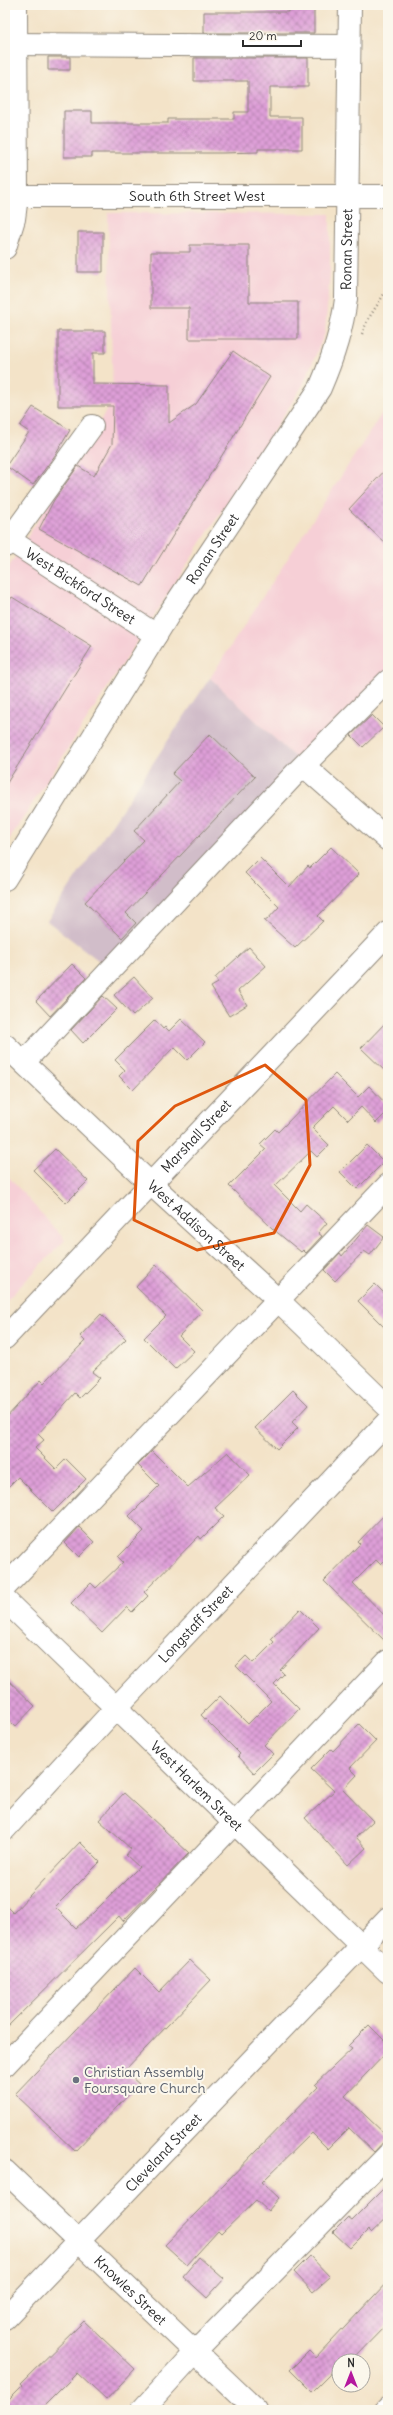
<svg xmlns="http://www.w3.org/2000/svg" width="393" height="2415" viewBox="0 0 393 2415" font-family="Delius,sans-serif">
<defs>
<pattern id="building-cross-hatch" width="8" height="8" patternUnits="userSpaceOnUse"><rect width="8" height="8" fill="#de9fd8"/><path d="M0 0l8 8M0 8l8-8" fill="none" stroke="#b482af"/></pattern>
</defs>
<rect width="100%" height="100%" fill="#fbf7ec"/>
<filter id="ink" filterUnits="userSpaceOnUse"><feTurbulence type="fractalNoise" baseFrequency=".025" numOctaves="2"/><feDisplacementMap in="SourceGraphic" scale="8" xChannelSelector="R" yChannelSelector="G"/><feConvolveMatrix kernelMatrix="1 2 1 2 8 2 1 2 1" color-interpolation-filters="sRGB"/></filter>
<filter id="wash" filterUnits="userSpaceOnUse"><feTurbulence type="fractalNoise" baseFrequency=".012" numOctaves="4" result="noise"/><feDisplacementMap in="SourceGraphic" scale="16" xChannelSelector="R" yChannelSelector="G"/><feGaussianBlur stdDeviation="0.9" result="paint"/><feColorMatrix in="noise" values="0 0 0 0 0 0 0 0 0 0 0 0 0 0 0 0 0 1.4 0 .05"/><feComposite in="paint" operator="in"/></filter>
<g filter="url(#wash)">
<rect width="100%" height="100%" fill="#f3e3c8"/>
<path fill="#f6cfd6" d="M108,213l222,1v58l-5,61 -22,52 -298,461v-273l108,-173z
M388,404v277l-84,85 -94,-88z
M5,1173l60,67 -60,62z"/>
<path fill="#d1bdc9" d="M210,678l94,88 -193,204 -64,-49z"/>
<g id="blocks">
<path fill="url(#building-cross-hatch)" d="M289,5h25v28h-110v-21h85z
M48,57h22v13h-22z
M194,58h114v29h-38v30h32v32h-44v3l-35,1h-131v4h-28v-46h28v12h76v-4h66v-7h14v-31h-54z
M78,232h25v40h-25z
M190,245h59v57h49v37h-109v-31h-38v-56h39z
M58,331h47v22h-12v31l76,1v38l27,-19 37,-53 37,26 -128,209 -103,-57 15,-29 24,-34 16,10 18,-32 1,-38h-55z
M33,407l37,23 -14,24 -23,31 -27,-19 23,-34 -9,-6z
M388,467v79l-39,-37z
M12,597l80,49 -87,140v-179z
M372,715l12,12 -21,20 -12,-12z
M210,734l45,43 -129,136 10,10 -14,15 -37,-36 59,-62 -10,-9 46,-50 -8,-7z
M331,847l28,27 -41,42 5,5 -28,27 -31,-28h3l12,-13 -34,-34 15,-15 29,29 19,-21 2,2z
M249,947l17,19 -28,25 9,14 -18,11 -18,-29 7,-4 -3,-5z
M72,964l14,14 -36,38 -14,-15z
M134,977l19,21 -20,18 -19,-21z
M103,996l14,13 -34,34 -12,-13z
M181,1019l24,23 -18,18 -13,-13 -41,43 -14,-14 6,-6 -10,-10 40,-40 8,9 2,-2 4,4z
M388,1020v54l-27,-26z
M335,1074l23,23 11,-11 19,20v5l-12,12 -15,-16 -13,13 -14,-14 -22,22 17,17 -12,12 -6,-6 -36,35 25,25 6,-7 21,19 -9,10 4,3 -16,17 -3,-3 -2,2 -28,-23 -44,-43 37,-37 -6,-5 15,-15 3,3z
M367,1145l17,17 -27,27 -17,-17z
M55,1149l33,32 -22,22 -33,-33z
M368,1225l16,12 -14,18 -6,-4 -29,30 -11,-11 16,-17 2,3z
M156,1265l47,46 -24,25 15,15 -19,18 -31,-31 22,-22 -30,-29z
M375,1284l13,13v34l-30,-30z
M101,1314l25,25 -34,33 8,6 -20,20 -5,-5 -37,41 6,6 -9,8 21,21 10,-10 20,20 -33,33 -35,-35 -13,13v-71l36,-39 3,3 41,-42 -5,-5z
M293,1390l15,15 -16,17 6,6 -21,21 -22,-21z
M152,1451l36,36 40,-35 22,23 -35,33 9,8 -23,23 -2,-3 -55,56 4,4 -16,16 -5,-5 -25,26 -31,-30 20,-20 5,5 27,-26 -5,-5 26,-26 -15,-15 30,-30 -21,-21z
M388,1511v45l-8,8 -4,-4 -23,23 35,36v25l-64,-63 36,-37 -2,-2z
M79,1527l15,15 -15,15 -14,-14z
M300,1609l19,19 -39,42 4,4 -10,10 25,25 -35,36 9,9 -19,19 -16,-17 2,-2 -39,-39 19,-19 28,28 23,-23 -35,-35 10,-10 7,7 21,-21 -3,-3z
M5,1677l30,29 -20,21 -10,-10z
M359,1724l17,17 -26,27 7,7 -14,15 30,31 -17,16 10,11 -18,17 -43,-47 29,-27 -23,-22 20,-20 2,2z
M124,1793l65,60 -66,68 -4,-5 -114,113v-124l8,8 67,-71 20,20 -45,45 21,21 17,-15 46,-46 -13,-12 5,-6 -32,-29z
M190,1960l21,20 -87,91 15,13 -64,67 -60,-57 120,-126 24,24z
M369,2025l19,19v7l-43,45 43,41 -14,15 -25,-24 -21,21 -16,-16 -50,49 17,16 -11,13 -12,-11 -35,34 -3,-3 -31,34 -22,-20 153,-158 -3,-3 37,-35 -4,-3z
M388,2184v33l-17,16 -3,-3 -18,18 -17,-16 15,-15 4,3z
M310,2256l20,21 -17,15 -19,-20z
M199,2257l25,22 -17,19 -24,-22z
M388,2281v42l-37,38h-12v4l-27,27 -22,-22 19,-19 7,7z
M84,2321l51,48 -29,31 -29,-27 -37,37h-35v-7l17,-17 -2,-2z"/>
</g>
</g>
<g filter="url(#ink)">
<use href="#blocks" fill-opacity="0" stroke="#8f877a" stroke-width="1"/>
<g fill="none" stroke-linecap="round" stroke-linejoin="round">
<defs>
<g id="minor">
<path d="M5,44l344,2"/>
<path id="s1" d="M5,196h383"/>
<path d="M5,248l9,-29 3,-23 -1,-191"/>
<path id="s2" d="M5,537l151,98"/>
<path d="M5,546l87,-120"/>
<path d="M304,766l84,74"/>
<path id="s3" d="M5,879l164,-265 151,-226c13,-30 22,-57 26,-89l4,-294"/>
<path id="s4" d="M5,1045l146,139 128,117 109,106"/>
<path d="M24,1062l271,-288 93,-93"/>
<path id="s5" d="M5,1338l383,-405"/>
<path d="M5,1587l383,-402"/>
<path id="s6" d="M5,1600l383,372"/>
<path id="s7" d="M5,1829l111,-121 272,-287"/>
<path d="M5,2065l383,-404"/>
<path id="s8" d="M5,2171l251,239"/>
<path id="s9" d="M5,2318l383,-400"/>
<path d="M142,2410l53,-58 193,-197"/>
<path d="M386,2410l2,-2"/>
</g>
</defs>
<use href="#minor" stroke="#8f877a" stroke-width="24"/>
<path stroke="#8f877a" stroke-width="2.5" stroke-dasharray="1 3" stroke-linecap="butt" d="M362,334l5,-13 21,-33"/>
<use href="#minor" stroke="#fff" stroke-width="22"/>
</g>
</g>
<path fill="none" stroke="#df570e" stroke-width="3" stroke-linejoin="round" d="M265,1065l41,35 4,65 -36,68 -77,17 -63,-30 4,-79 37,-35z"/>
<circle fill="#6b7280" stroke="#fbf7ec" stroke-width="1.5" cx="76" cy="2080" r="4"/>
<g text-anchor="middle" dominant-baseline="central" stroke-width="4" stroke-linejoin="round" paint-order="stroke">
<g font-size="14" fill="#2b2b2b" stroke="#fbf7ec">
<text stroke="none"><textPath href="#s1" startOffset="192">South 6th Street West</textPath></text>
<text stroke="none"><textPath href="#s3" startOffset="726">Ronan Street</textPath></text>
<text stroke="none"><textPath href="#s3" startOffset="390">Ronan Street</textPath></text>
<text stroke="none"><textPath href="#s2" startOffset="90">West Bickford Street</textPath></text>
<text stroke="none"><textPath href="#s5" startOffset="278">Marshall Street</textPath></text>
<text stroke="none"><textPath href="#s4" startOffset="263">West Addison Street</textPath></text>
<text stroke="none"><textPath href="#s7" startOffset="280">Longstaff Street</textPath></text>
<text stroke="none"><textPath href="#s6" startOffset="267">West Harlem Street</textPath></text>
<text stroke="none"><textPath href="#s9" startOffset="229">Cleveland Street</textPath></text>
<text stroke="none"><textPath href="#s8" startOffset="173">Knowles Street</textPath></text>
</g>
<g font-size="14" fill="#5b616d" stroke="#fbf7ec" text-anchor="start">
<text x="84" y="2072">Christian Assembly<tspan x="84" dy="16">Foursquare Church</tspan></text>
</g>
</g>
<rect width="393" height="2415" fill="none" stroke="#fbf7ec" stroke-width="20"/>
<g transform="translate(351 2373)"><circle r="19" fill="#fbf7ec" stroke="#a8a59f"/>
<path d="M0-3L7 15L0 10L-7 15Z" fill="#b5179e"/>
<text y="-6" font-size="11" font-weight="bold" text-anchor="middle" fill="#2b2b2b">N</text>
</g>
<path d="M243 40v6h58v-6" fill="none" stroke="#2b2b2b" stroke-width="2"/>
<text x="249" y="40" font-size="12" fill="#2b2b2b" stroke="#fbf7ec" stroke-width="3" paint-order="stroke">20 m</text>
</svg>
